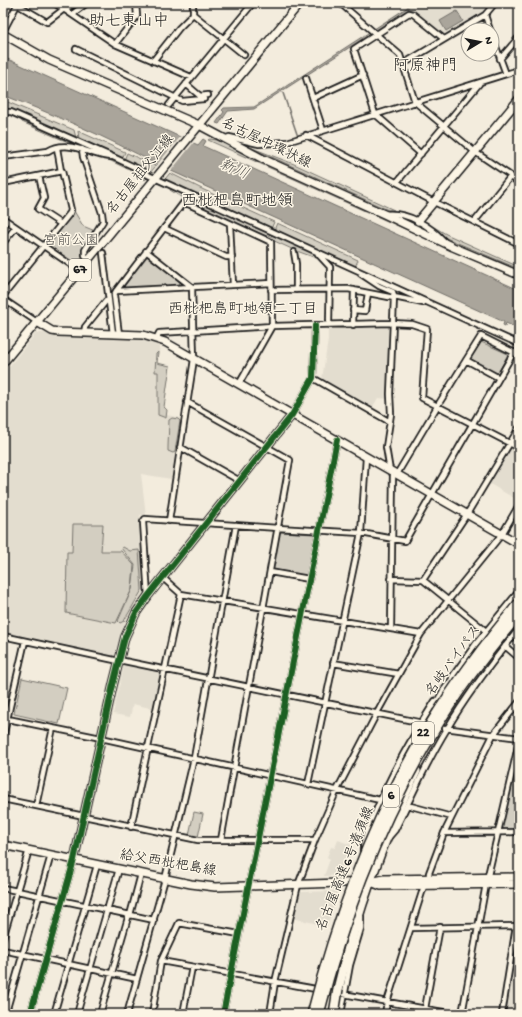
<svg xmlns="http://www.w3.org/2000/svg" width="522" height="1017" viewBox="0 0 522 1017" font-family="'Gochi Hand','Klee One',sans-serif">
<rect width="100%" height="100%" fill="#f3ecdd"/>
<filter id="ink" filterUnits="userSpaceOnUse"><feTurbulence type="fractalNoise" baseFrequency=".025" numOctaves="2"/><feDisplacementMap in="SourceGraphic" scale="8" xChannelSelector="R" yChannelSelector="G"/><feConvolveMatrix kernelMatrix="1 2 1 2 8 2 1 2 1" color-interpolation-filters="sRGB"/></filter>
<g filter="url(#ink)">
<path fill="#e3ddcf" d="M403,3h87l-8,10 -37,21h-3z
M389,325l3,3 -3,71 -11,-1 -6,10 -50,-29 6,-39v-13z
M36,333h9l12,3 13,1 71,2 19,7 -3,17 14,2 -7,43 3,2v5l14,3 -10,61 -30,-5 5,41h-6v7l1,1 3,68 -17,26 -13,39 -2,1 -109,-23v-260z
M511,448h3l5,2v51l-29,-17z
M126,664l35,8 1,3 -8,34 -21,-5 -3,13 -17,-3 11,-49z
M338,840l16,6 -11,29 -19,1 6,-17 -3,-2 4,-10 4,1z
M336,891l2,3 -11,32 -35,-8 5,-24 3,-2z
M519,930v84h-14l13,-83z"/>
<path fill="#d3cec1" stroke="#78756e" d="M3,100l71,30 2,8 -73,-31z
M11,114l90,39v1c-27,-9 -53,-20 -79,-32l-1,-3z
M78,131l47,21 -3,7 -43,-19z
M209,139l8,1 208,97 -18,-7 -199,-90z
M252,148l42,16 100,46h-6z
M127,153l29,13 -7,8 -4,-5 -21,-9z
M113,159l33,17 1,2 -2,2 -7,-6 -29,-14z
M170,173l34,17 70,32 -3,7 -105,-48 -1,-2z
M171,187l100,46 -3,5 -84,-39 -14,-9z
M74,211l9,15 12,5 -12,24v2l-7,8 -28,-19v-3z
M277,223l81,37 -3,7 -81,-37z
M434,227l12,7 73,33v2l-73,-31z
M272,234l44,20 12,12 -9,-7 -25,-9 -24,-11z
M148,255l32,27 -1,3 -54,3 -2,-4 22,-28z
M481,342l27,12 -11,21 -27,-15z
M158,352l-1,11 13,3 -6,41 3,3 -1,8 -8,-3v-43h-3l1,-18z
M172,418l6,1 2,2 -5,31 -2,1 -5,-2v-4l1,-27z
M73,524h30l-2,27h20l13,14 -2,24 -16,34 -50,-10 1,-61h5z
M281,532l32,2 2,2 -7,40 -2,1 -32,-6 -2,-2 6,-35z
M123,547l7,4 9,-1 3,40 -18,31 -4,2 -2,-2 14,-32 3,-24 -14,-17z
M22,678l45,10 -8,36 -45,-10z
M519,757v72l-15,1 -2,-4z
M194,812l9,2 -5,23 -9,-2z"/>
<path fill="#aaa59b" stroke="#716e68" d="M408,7l1,2 -155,100 -26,2 -9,13 -3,-1 8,-11 -2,-2 2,-2 30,-1z
M457,11l6,10 -17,10 -6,-10z
M3,57l195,88 5,-6 3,2 -3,5 316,144v39l-13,-6 -1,3 -2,-1 1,-3 -348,-158c-49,-27 -101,-49 -153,-69z"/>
<path fill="#f3ecdd" d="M182,135l13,6 -25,31 -14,-6z"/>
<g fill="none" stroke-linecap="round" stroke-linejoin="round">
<path stroke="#716e68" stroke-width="1.5" d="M73,8l7,-5
M3,17l7,-14
M283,93l14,41
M79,150l19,58
M105,250l10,76"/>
<defs>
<path id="street" d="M54,3l11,7
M75,3l-10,7 50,34 76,33
M340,3l60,52 15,47 60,50 36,24 8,8
M18,5l29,17 17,-13
M193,14l51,41
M73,15l2,-3 12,-9
M485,15l5,15
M3,27l2,1 13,-25
M492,36l14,38
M115,44l22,-28 -1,-13
M76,49l106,52 22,-2
M500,59l19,-22
M153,61l26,-33 14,-14v-11
M403,64l82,-49 10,-12
M306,78l17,52
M186,84l14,12 8,-1
M313,98l50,-23
M169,105l84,-102
M3,112h8l102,45 30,14 5,4 371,169
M306,135l128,67 85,42
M225,139l4,-2 30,7 28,-2 232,-72
M57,148l4,23
M82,149l1,8 19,56 1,8 -18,29v5l3,6
M421,154l-46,-40 -21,-65 55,-36 4,1 31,25
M3,157l45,-6c21,-13 42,5 63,6
M39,176l5,22 -6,11 23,15
M397,182l82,-98
M3,183l59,-12 9,39 -1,3 -67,83
M386,214c22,-2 44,12 58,27
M3,218l77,53
M475,221l36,-45
M230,224l3,61
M164,228l62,29h6
M3,243l13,-16
M146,251l46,36 2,72 -25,162
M294,252l2,12v26
M103,253l10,81
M318,254l12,13 -1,58
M361,274l18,12 14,6 1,5 -4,97 1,20 -5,33 4,24
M271,290l77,-1 46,9
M116,291l155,-8
M394,297l29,6
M3,299l34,23
M353,310l12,1 3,-18
M353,325l1,-35
M84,333l1,-6 21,-26h3
M119,334l-5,-39 2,-4 68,-89 87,40 1,84 -33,58
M156,339l3,-6 113,-7 120,-3 20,1 15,5 -5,69 97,50
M466,360l33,18
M313,378l77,44
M187,402l103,58 -69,380
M292,415l21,-37 2,-52
M180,447l60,34
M397,474l41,-69 43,-69 38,19
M270,572l39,7
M163,578l18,16 240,40
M391,579l32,1 63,51
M423,580l44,-66 52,-86
M148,596l-5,-74 2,-3 133,9 83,5 44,8 109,-189
M391,629l2,-157
M3,636l116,25
M505,646l14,12
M119,660l304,63
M333,663l66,11
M452,677l23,-32 44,-54
M3,718l98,20 279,62
M445,728l74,10
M3,737l22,-96
M308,784l53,-251 5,-76
M3,799l195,41h117
M407,805l45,12
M36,806l17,-78
M131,827l50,-233
M444,833l75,-1
M389,837l6,-7c17,-34 32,-69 52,-101 21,-36 46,-68 72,-100
M363,854c-1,-15 6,-28 12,-41 16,-40 37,-76 60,-112
M429,879v-6l15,-40 49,-98 26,-33
M3,888l151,32
M130,915l11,-41
M411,928l108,-2
M3,938l26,-88
M3,950l134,29
M161,961l18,-38 60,11
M3,1011l14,3
M6,1012l45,-157
M30,1014l44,-154
M54,1014l43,-149
M77,1014l42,-145
M100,1014l29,-100
M127,1014l38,-135 29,-121 42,-233
M152,1014l9,-53 293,53
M183,1014l9,-47
M223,1014l114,-574
M270,1014l5,-32 23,-97 17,-45 22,-50 40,-77 44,-79 81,-100 17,-29
M341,1014l9,-49 11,-37v-12
M385,1014l2,-12 37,-116
M424,1014l16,-87
M462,1014l24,-130 33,-142
M502,1014l14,-88"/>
<path id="secondary" d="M418,221l101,-122
M37,322l15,9 6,1 85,3 22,7 354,202
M3,845l188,39 24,3 156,-5 13,-3 135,-2
M74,860l39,-175 12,-48 11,-24 12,-17 144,-181
M371,882l10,4 138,-2"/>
<path id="primary" d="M3,34l46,26 150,65 64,34 121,55 69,33 66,28
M3,363l297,-360"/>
<path id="highway" d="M437,706l8,-14 13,-17
M338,989c18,-75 44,-149 78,-218"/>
</defs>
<use href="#street" stroke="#1c1c1c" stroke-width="8"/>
<use href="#secondary" stroke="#1c1c1c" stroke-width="10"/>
<use href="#primary" stroke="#1c1c1c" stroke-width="10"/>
<use href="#highway" stroke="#1c1c1c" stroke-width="12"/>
<use href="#street" stroke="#fcf5e5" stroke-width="4.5"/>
<use href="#secondary" stroke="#fcf5e5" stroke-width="7"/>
<use href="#primary" stroke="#fcf5e5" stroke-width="7"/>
<use href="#highway" stroke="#fcf5e5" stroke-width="9"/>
<defs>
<path id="highway-bridge" d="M312,1014c26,-101 64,-202 119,-291 26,-42 56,-82 88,-120
M319,1014c28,-112 73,-222 137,-318 19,-29 41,-55 63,-82
M334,1014l4,-25"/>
</defs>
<use href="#highway-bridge" stroke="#1c1c1c" stroke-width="12" stroke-linecap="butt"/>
<use href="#highway-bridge" stroke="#fcf5e5" stroke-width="9"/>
<defs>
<path id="cycleway" d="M30,1014l44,-154 39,-175 12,-48 11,-24 12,-17 144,-181 21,-37 2,-52
M223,1014l114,-574"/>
</defs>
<use href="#cycleway" stroke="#fcf5e5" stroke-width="8"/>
<use href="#cycleway" stroke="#1b5e20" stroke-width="6"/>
</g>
</g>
<g text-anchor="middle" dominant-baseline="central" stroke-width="3" stroke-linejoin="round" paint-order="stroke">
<g fill="#fcf5e5" stroke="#5f5d58" stroke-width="1">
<rect x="69" y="259" width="22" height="22" rx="3"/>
<rect x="412" y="722" width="22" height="22" rx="3"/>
<rect x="383" y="785" width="16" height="22" rx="3"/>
</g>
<g font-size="13" font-weight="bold" fill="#1c1c1c">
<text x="80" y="270">67</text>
<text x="423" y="733">22</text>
<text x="391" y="796">6</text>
</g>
<g font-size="14" fill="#1c1c1c" stroke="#fcf5e5">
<text transform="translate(266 144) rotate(26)">名古屋中環状線</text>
<text transform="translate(141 175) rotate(-51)">名古屋祖父江線</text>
<text transform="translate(454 661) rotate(-54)">名岐バイパス</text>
<text transform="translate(168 864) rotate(10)">給父西枇杷島線</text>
<text transform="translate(346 869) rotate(-68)">名古屋高速6号清須線</text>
</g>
<g font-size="14" fill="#53514e" stroke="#fcf5e5">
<text x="71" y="241">宮前公園</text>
</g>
<g font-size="15" font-style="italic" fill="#55534f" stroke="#fcf5e5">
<text transform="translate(234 170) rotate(24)">新川</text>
</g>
<g font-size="15" fill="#1c1c1c" stroke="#fcf5e5">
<text x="243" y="310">西枇杷島町地領二丁目</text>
</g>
<g font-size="16" fill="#1c1c1c" stroke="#fcf5e5">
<text x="129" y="22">助七東山中</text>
<text x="425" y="67">阿原神門</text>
<text x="237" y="202">西枇杷島町地領</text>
</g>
</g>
<rect width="522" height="1017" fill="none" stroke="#fcf5e5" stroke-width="16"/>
<rect x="8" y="8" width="506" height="1001" fill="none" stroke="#1c1c1c" stroke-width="1.5" filter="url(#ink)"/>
<g transform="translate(480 42) rotate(80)"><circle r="19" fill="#fcf5e5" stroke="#a29e95"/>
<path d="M0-3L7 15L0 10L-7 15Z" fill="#1c1c1c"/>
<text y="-6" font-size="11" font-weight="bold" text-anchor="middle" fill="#1c1c1c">N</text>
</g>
</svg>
